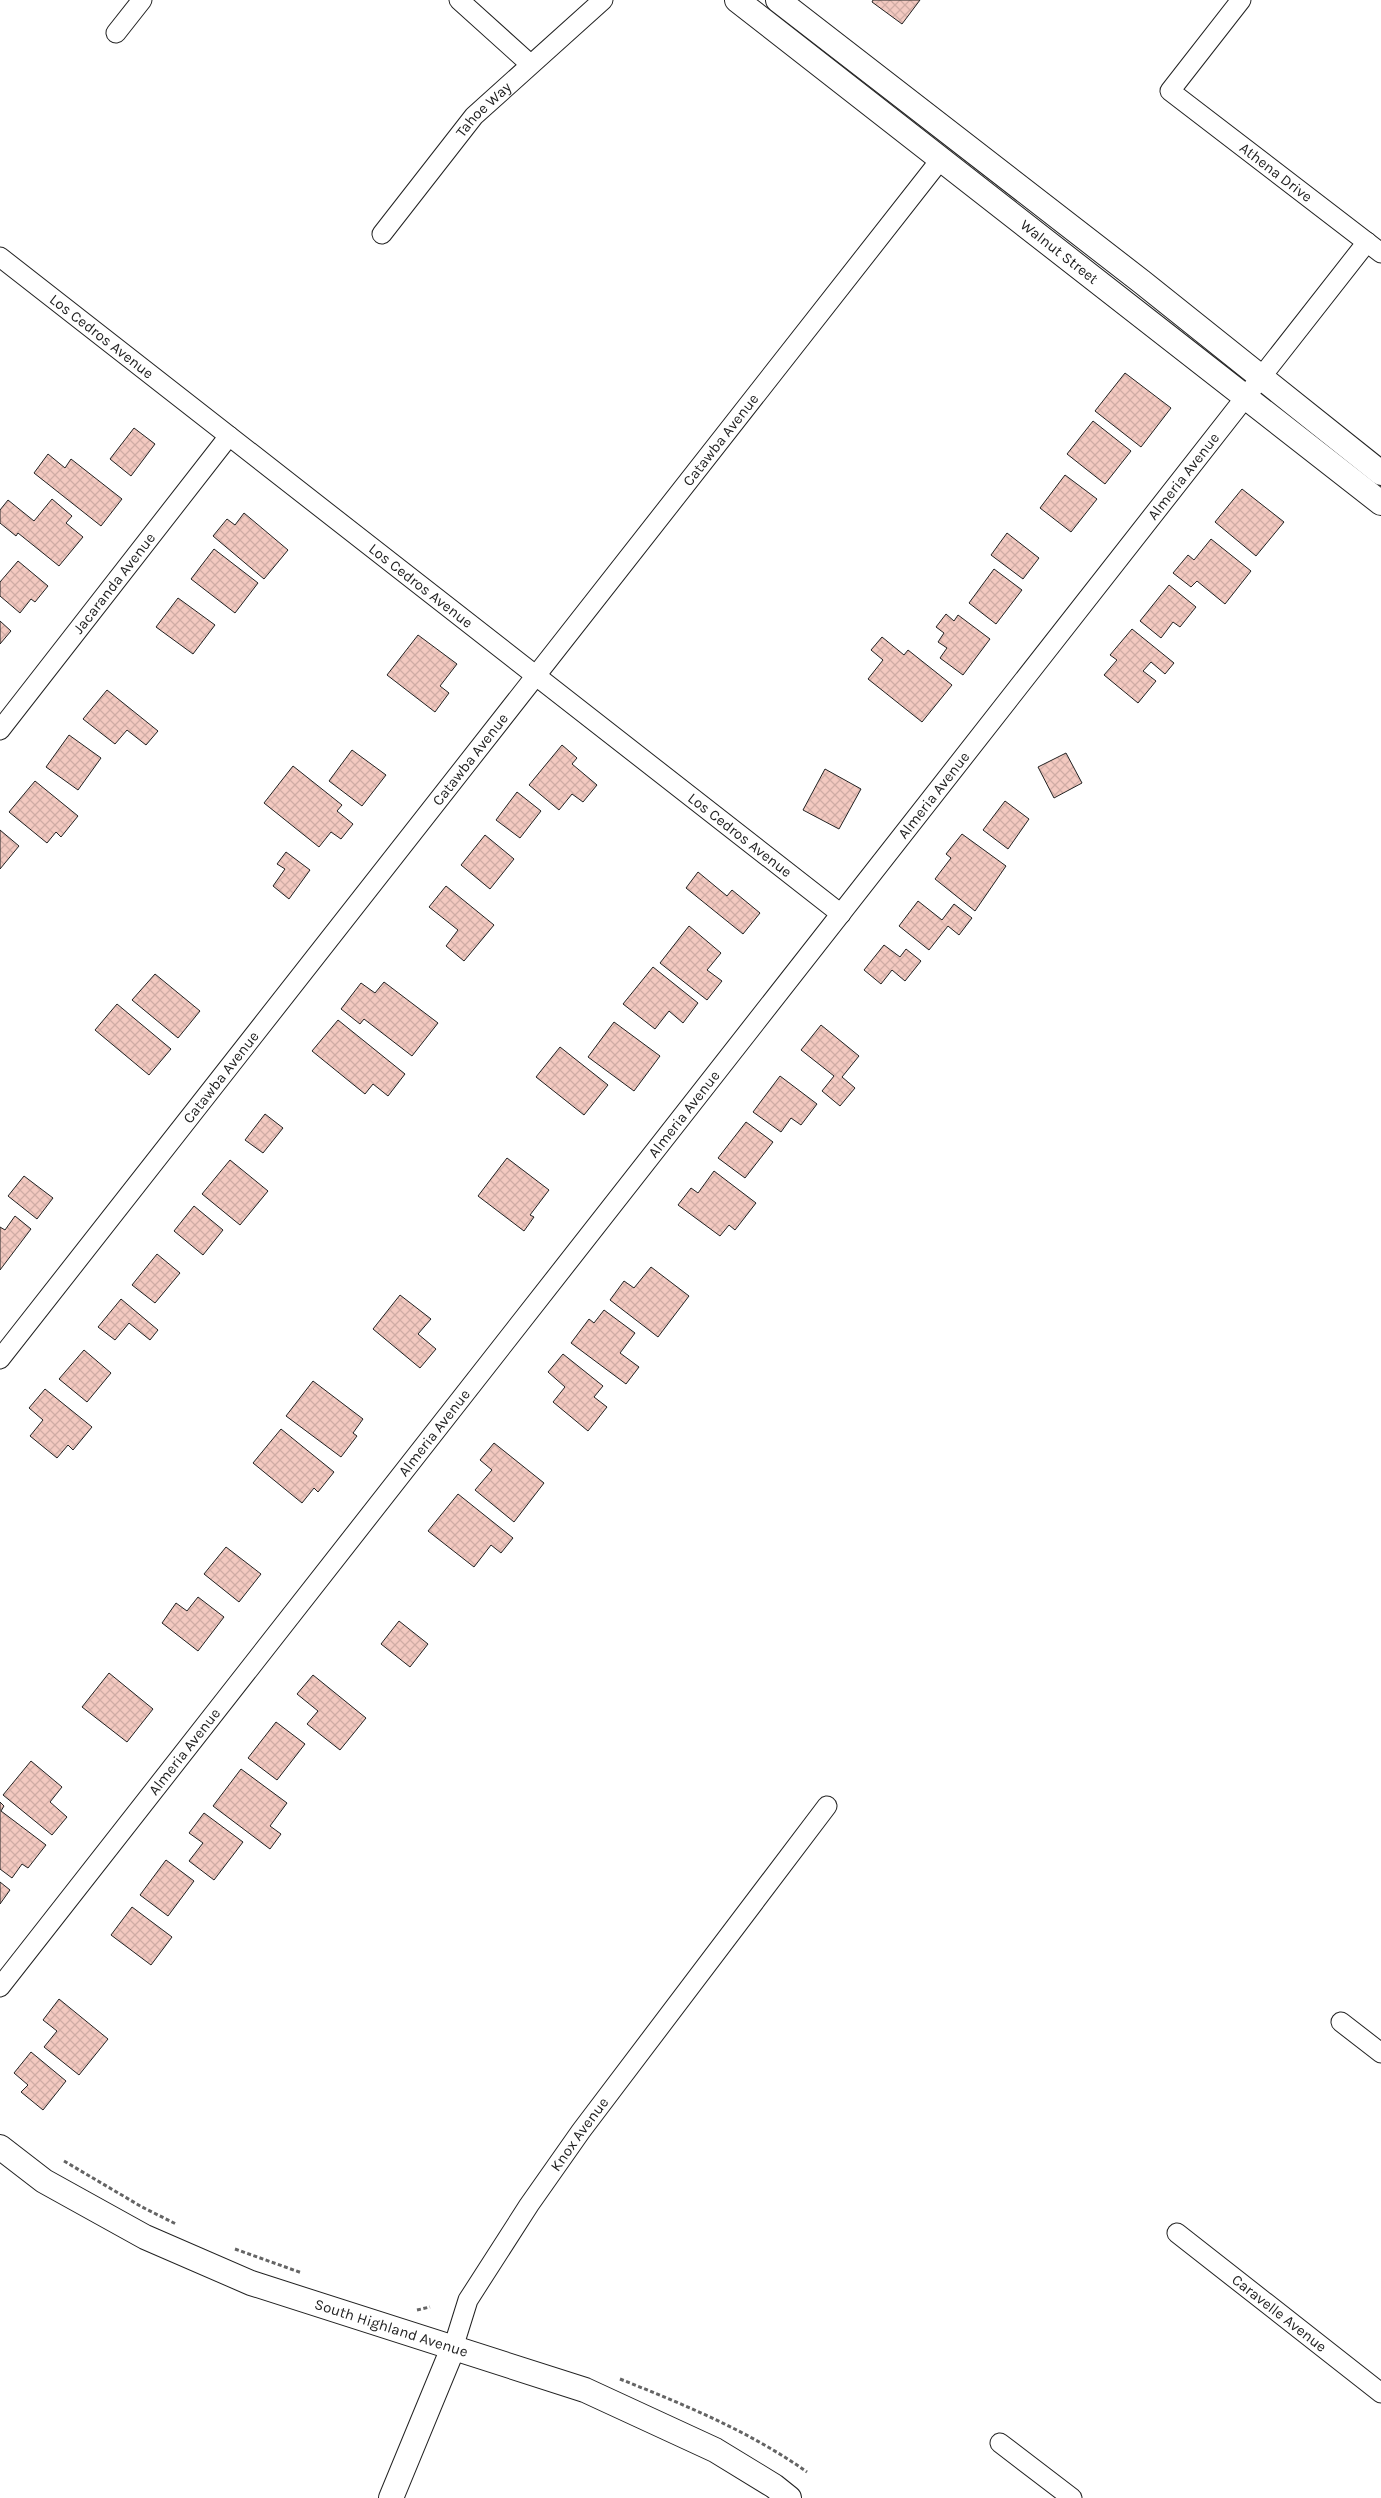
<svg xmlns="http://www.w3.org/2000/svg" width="1381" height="2498" viewBox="0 0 1381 2498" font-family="Karla,sans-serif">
<defs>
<pattern id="building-cross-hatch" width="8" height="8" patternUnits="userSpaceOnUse" patternTransform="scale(1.25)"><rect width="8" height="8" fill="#f3c9c0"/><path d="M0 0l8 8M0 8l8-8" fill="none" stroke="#d0aca5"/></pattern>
</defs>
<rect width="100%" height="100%" fill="#fff"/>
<path fill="url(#building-cross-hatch)" stroke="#222" d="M873,0h47l-18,24 -30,-22z
M1125,373l46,35 -30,39 -46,-36z
M1093,421l38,30 -26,33 -38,-30z
M134,428l21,16 -24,32 -21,-17z
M48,454l17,14 6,-9 51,40 -21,27 -67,-53z
M1065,475l32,24 -26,33 -31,-24z
M1242,489l42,33 -28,34 -41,-34z
M52,499l20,17 -6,7 17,14 -24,29 -41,-33 -2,3 -16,-13v-13l8,-10 26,21z
M244,513l44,37 -24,29 -51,-43 14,-17 8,6z
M1007,533l32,25 -16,21 -32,-24z
M1211,539l40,32 -26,33 -28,-23 -6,6 -18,-14 15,-18 6,5z
M214,549l44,34 -23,30 -44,-34z
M18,561l30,25 -13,16 -4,-3 -11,14 -20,-17v-14z
M994,569l28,21 -26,34 -27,-21z
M1169,585l27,22 -16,20 -7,-5 -12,16 -21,-17z
M178,598l37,27 -22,29 -37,-27z
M946,614l8,7 4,-6 32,24 -27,36 -23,-17 7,-10 -9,-6 6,-9 -8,-6z
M0,621l11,10 -11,13z
M1132,629l42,34 -9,11 -14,-12 -8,9 13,10 -18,22 -34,-28 13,-15 -7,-5z
M418,635l39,29 -17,22 9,7 -14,19 -48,-37z
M882,637l22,18 4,-5 44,35 -30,37 -54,-43 15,-19 -12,-10z
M107,690l51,41 -12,14 -19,-15 -12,14 -32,-25z
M69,735l32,23 -23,32 -32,-23z
M562,745l15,13 -5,6 25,21 -14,17 -11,-8 -13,16 -30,-25z
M352,750l34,25 -24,31 -33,-25z
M1066,753l16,30 -28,15 -16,-31z
M293,766l49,39 -5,6 16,13 -12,15 -10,-7 -12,15 -55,-44z
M825,769l36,20 -22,40 -36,-19z
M35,781l43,35 -17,21 -5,-5 -9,11 -38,-31z
M517,792l24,19 -21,27 -24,-18z
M1005,801l24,18 -21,30 -25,-19z
M0,830l19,16 -19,23z
M962,834l44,32 -31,45 -40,-32 16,-21 -5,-4z
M485,835l29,24 -24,30 -29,-24z
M286,852l24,18 -21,29 -16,-13 12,-17 -8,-5z
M698,872l29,24 5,-6 28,23 -17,21 -57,-46z
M446,886l48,39 -30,36 -18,-15 12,-16 -29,-23z
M918,901l24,19 12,-16 18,14 -13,17 -11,-9 -19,24 -30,-24z
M689,926l32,27 -14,17 15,11 -15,19 -47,-37z
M884,945l16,12 6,-8 15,12 -16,20 -13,-11 -11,14 -17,-14z
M653,967l45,36 -15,20 -14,-12 -14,18 -32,-25z
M155,974l45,37 -22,27 -46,-38z
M384,982l54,41 -26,33 -48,-37 -4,5 -19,-15 20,-26 14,10z
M117,1004l54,45 -22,26 -54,-45z
M338,1020l67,54 -17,22 -15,-12 -8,10 -53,-43z
M614,1022l46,34 -26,35 -46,-34z
M821,1025l38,31 -17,21 13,11 -15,18 -18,-15 12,-15 -33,-26z
M560,1047l48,38 -24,30 -48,-38z
M780,1076l37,28 -16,21 -10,-7 -10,14 -28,-20z
M265,1114l18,14 -20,25 -18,-13z
M746,1122l27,20 -28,36 -27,-20z
M507,1158l42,32 -19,25 4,2 -10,14 -46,-35z
M230,1160l38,31 -28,34 -38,-31z
M714,1171l42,32 -21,27 -6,-5 -9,11 -42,-31 13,-17 7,5z
M24,1176l29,22 -16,21 -29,-23z
M194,1206l29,24 -20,25 -29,-24z
M15,1216l16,13 -31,41v-43l5,3z
M157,1254l23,19 -25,30 -23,-18z
M651,1267l38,29 -31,41 -48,-37 14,-19 10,7z
M400,1295l31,24 -13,15 18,15 -16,19 -47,-39z
M121,1299l37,31 -8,10 -21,-17 -14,17 -17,-13z
M604,1310l31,23 -15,20 19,14 -13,17 -55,-41 18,-24 5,4z
M84,1350l27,23 -24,29 -28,-23z
M563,1354l40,32 -9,11 13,10 -19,24 -35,-29 12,-15 -17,-15z
M313,1381l50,38 -10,14 4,3 -16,21 -55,-41z
M45,1389l47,38 -19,23 -5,-5 -11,13 -27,-22 13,-16 -14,-12z
M281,1429l53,43 -16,20 -4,-4 -12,15 -49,-40z
M494,1443l50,40 -30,39 -39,-32 17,-20 -12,-10z
M458,1494l55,44 -12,15 -10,-8 -17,22 -46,-36z
M226,1547l35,27 -22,28 -35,-28z
M198,1597l26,20 -26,34 -36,-28 14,-20 11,8z
M399,1621l29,23 -18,23 -29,-23z
M109,1673l44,36 -26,33 -45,-35z
M313,1675l53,43 -26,32 -33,-26 11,-13 -21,-17z
M276,1722l29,22 -28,36 -29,-22z
M31,1761l31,26 -12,15 17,15 -15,18 -49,-40z
M241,1769l46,34 -17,23 11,8 -11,15 -57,-43z
M0,1802l4,4 -3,5 45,34 -18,23 -6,-4 -10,14 -12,-9z
M204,1813l39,29 -29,38 -25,-19 14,-18 -14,-10z
M166,1860l28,21 -26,35 -28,-21z
M0,1882l10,8 -10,14z
M132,1907l40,30 -21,28 -40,-30z
M59,1999l49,40 -29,36 -35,-28 13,-16 -14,-11z
M31,2052l35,29 -23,29 -22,-18 7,-7 -14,-12z"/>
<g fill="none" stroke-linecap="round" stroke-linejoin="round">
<defs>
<g id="minor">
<path d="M459,0l71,64"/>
<path id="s1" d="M1241,0l-71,91 211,162"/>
<path d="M116,33l26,-33"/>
<path id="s2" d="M382,234l92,-118 129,-116"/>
<path id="s3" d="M0,257l841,657"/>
<path id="s4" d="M0,730l229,-294"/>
<path id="s5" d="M0,1359l941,-1200"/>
<path id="s6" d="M0,1987l1367,-1745"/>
<path d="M1341,2022l40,31"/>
<path id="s7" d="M1177,2233l204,160"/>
<path id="s8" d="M453,2348l15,-48 61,-95 52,-74 246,-325"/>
<path d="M1000,2443l72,55"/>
</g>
<g id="tertiary">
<path id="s9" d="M737,0l644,503"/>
<path d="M778,0l364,282 239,191"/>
<path id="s10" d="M0,2147l44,34 101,56 106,46 334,107 130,60 59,36 15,12"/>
<path d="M391,2498l62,-150"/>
</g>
</defs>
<use href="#minor" stroke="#222" stroke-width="21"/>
<use href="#tertiary" stroke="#222" stroke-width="26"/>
<path stroke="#646464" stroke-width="3" stroke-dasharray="4 2.5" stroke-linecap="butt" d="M64,2161l78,46 34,17
M235,2249l67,24
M417,2310l13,-3
M620,2379c65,26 129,52 187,93"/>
<use href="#minor" stroke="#fff" stroke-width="19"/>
<use href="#tertiary" stroke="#fff" stroke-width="24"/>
</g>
<g text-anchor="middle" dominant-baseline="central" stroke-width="4" stroke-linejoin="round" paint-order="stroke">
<g font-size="15" fill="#222" stroke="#fff">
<text stroke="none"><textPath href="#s2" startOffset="161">Tahoe Way</textPath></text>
<text stroke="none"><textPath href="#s1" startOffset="249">Athena Drive</textPath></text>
<text stroke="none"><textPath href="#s9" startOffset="409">Walnut Street</textPath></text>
<text stroke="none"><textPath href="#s3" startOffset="129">Los Cedros Avenue</textPath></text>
<text stroke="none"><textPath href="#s5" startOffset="1168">Catawba Avenue</textPath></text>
<text stroke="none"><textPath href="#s6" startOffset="1919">Almeria Avenue</textPath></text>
<text stroke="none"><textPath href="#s4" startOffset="186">Jacaranda Avenue</textPath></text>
<text stroke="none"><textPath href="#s3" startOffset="534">Los Cedros Avenue</textPath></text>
<text stroke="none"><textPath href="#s5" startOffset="762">Catawba Avenue</textPath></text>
<text stroke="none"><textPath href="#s6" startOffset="1514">Almeria Avenue</textPath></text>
<text stroke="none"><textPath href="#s3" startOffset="939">Los Cedros Avenue</textPath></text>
<text stroke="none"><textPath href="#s5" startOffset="358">Catawba Avenue</textPath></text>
<text stroke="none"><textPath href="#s6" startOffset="1109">Almeria Avenue</textPath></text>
<text stroke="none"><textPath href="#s6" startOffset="704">Almeria Avenue</textPath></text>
<text stroke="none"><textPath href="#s6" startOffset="299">Almeria Avenue</textPath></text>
<text stroke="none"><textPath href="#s8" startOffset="250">Knox Avenue</textPath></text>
<text stroke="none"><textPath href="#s7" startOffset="130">Caravelle Avenue</textPath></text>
<text stroke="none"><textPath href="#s10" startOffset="434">South Highland Avenue</textPath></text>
</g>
</g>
</svg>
